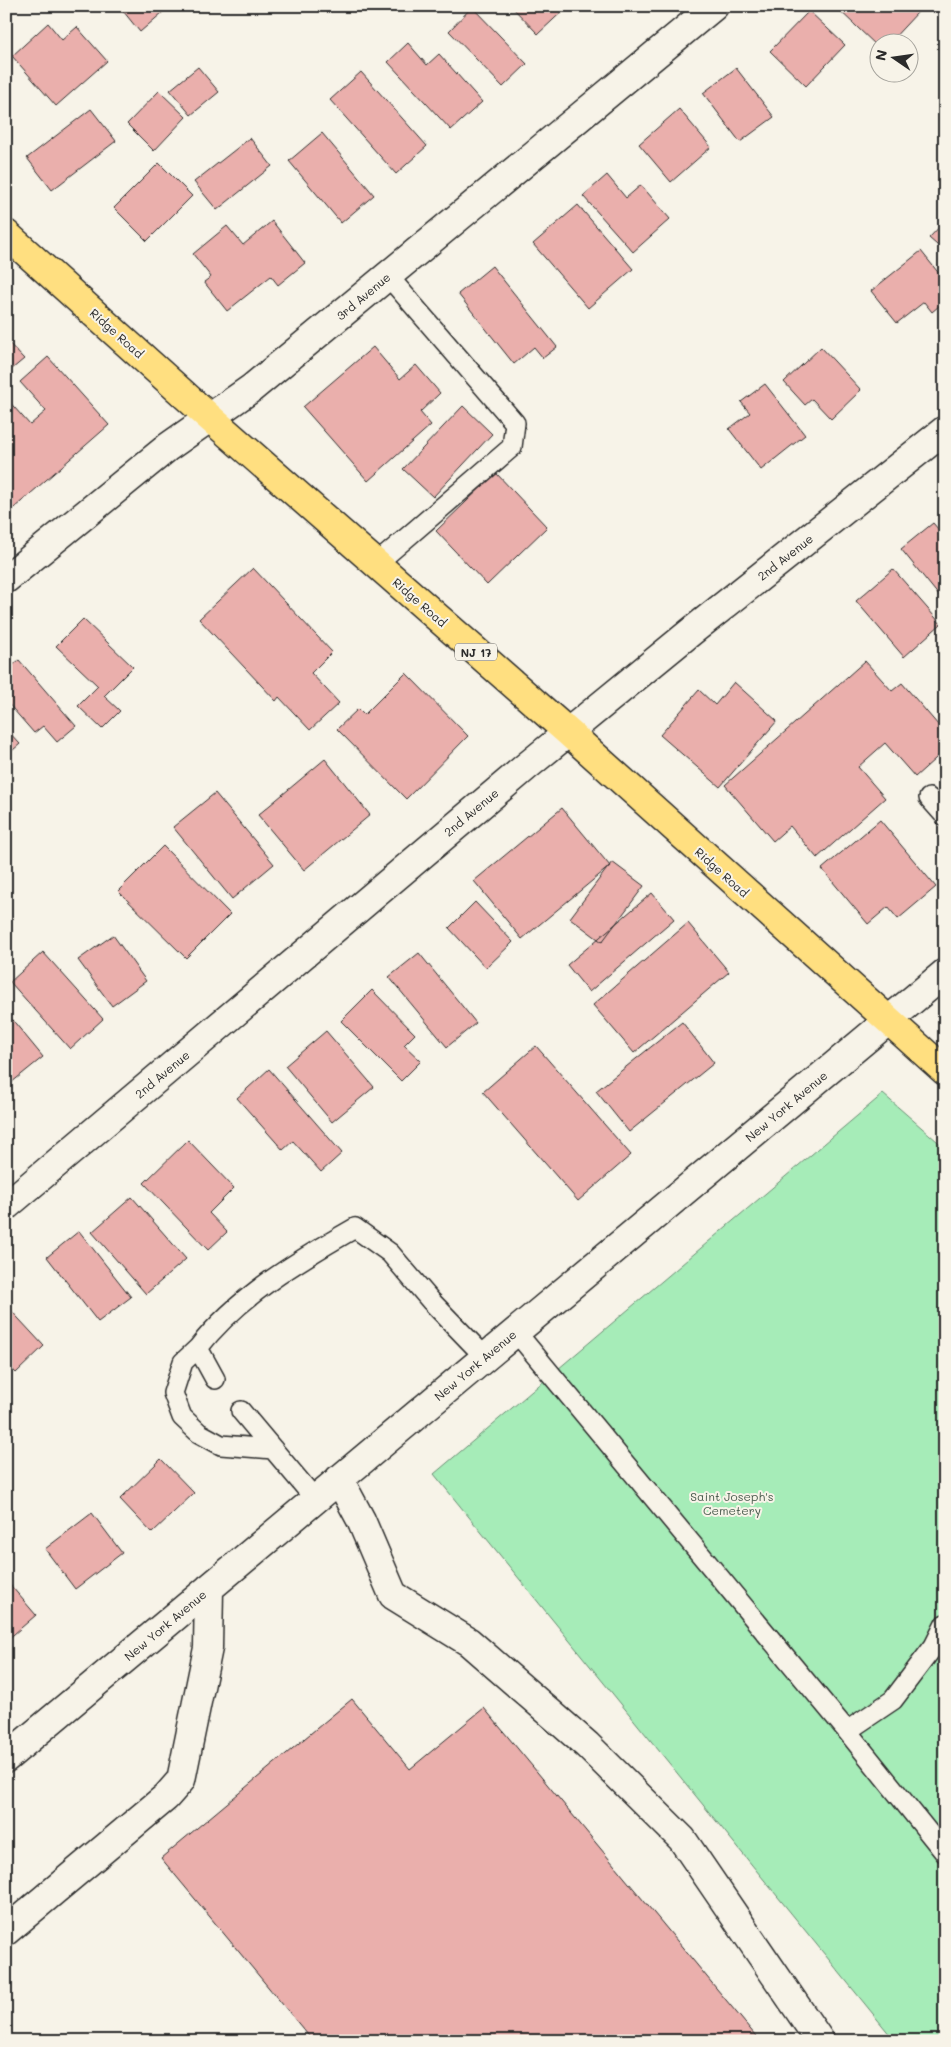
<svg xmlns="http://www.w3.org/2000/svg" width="951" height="2047" viewBox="0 0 951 2047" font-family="Mali,sans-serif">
<rect width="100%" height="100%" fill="#f7f3e8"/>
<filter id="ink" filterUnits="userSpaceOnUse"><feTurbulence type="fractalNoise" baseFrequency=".02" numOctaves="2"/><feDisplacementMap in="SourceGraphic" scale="10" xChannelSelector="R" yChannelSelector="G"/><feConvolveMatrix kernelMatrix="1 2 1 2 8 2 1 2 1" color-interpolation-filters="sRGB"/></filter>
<g filter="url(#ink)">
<path fill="#a6ecb8" stroke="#688c72" d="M883,1094l62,54v893h-50l-461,-567z"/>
<path fill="#eaafac" stroke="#2b2b2b" d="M119,6h51l-30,26z
M511,6h57l-30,28z
M835,6h76l7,6 -28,30h-12v5z
M472,7l55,57 -24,23 -54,-56z
M809,11l36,34 -39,41 -36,-35z
M48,23l14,17 15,-13 30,34 -51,45 -44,-50z
M408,43l19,22 12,-11 43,48 -31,28 -63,-68z
M198,67l21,25 -28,23 -21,-25z
M736,68l38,49 -34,25 -37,-49z
M361,72l66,74 -31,28 -66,-74z
M159,91l27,26 -32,34 -27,-27z
M91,109l25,32 -64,49 -25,-32z
M679,109l32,38 -40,35 -32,-38z
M322,133l52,62 -33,28 -52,-62z
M250,138l22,28 -55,44 -23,-28z
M159,163l33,33 -45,45 -33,-33z
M607,175l19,23 15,-13 29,34 -37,33 -50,-56z
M578,205l55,64 -45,39 -55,-64z
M272,221l33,42 -27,22 -7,-9 -44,35 -23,-29 7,-5 -18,-23 34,-28 16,19z
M945,221v31l-16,-14z
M921,251l24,30v20l-13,11 -8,-10 -27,21 -26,-32z
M492,266l65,81 -14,11 -9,-11 -20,17 -56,-70z
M6,340l18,19 -18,15z
M373,347l27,32 16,-14 24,28 -20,19 11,13 -63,56 -65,-74z
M821,347l40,43 -30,29 -19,-20 -7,6 -21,-23z
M48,357l61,68 -103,90v-117l24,27 16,-14 -26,-29z
M765,384l40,51 -44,35 -32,-41 21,-16 -9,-11z
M463,406l29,28 -59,63 -30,-28z
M496,473l51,54 -60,58 -51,-54z
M933,523l12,14 -1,65 -43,-53z
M253,568l79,84 -21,21 28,30 -29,27 -31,-33 -3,4 -77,-82z
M893,569l48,55 -37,33 -48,-56z
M83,619l50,48 -29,29 16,15 -18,18 -24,-23 20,-20 -42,-40z
M19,660l57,66 -19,16 -14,-16 -9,7 -28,-32v-30z
M865,661l27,30 10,-8 43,50v17l-30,27 -30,-34 -27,24 27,31 -68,60 -27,-32 -17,15 -48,-56z
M406,673l62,63 -62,63 -69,-70 21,-20 6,6z
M734,682l43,39 -57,66 -60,-52 39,-45 16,15z
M6,729l14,15 -14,12z
M325,759l45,56 -66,55 -46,-55z
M215,793l59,71 -42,35 -59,-72z
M562,808l48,58 -88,73 -48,-58z
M880,820l56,67 -38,32 -10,-12 -20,17 -46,-55z
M163,846l67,68 -44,44 -68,-67z
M612,862l32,24 -42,56 -32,-24z
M652,893l22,26 -85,73 -22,-27z
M475,902l38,40 -27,26 -37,-40z
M688,923l41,49 -95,81 -41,-48z
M113,935l33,46 -34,25 -34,-46z
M43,952l60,67 -33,30 -60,-67z
M419,953l57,70 -29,24 -58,-70z
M372,990l43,44 -11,11 17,16 -20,20 -60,-60z
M6,1012l37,45 -37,30z
M682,1022l32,41 -85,69 -33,-41z
M326,1031l48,56 -42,35 -47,-56z
M536,1046l95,109 -53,46 -95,-109z
M269,1069l73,84 -21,19 -28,-31 -10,9 -46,-52z
M188,1140l46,48 -25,25 18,19 -19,18 -64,-67z
M132,1197l54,62 -40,35 -54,-62z
M79,1231l52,66 -33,25 -51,-65z
M6,1305l38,41 -28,27 -10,-10z
M161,1459l33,34 -42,40 -32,-34z
M92,1513l30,40 -47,36 -30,-40z
M6,1580l30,35 -30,26z
M352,1699l58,70 74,-61 276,333h-447l-152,-183z"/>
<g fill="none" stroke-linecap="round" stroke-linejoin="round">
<defs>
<path id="service" d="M376,564l136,-117 3,-24 -127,-147
M929,798l16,18
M516,1332l331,399 98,122
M198,1348l-15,14 -10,31 9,24 17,16 22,12 52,4
M215,1379l-17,-31c40,-52 101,-88 157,-120l35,25 41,48 54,56
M241,1411l74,88
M847,1731l46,-31 41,-54 11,-22"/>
<path id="minor" d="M6,579l162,-132 84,-59 462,-382
M6,1206l521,-440 165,-135 253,-201
M339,1479l22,41 32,75 76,47 118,103 95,94 138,202
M6,1758l939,-785
M6,1931l160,-134 15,-17 27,-132 1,-60"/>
<path id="primary" d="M6,234l203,183 359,315 377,339"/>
</defs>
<use href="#service" stroke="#2b2b2b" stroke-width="22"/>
<use href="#minor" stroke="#2b2b2b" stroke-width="31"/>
<use href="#primary" stroke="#2b2b2b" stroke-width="31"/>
<use href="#service" stroke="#f7f3e8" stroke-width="19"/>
<use href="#minor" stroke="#f7f3e8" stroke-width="28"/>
<use href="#primary" stroke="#ffdf80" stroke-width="28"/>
</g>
</g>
<g text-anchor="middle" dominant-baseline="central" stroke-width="4" stroke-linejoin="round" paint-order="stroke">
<rect fill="#f7f3e8" stroke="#686764" stroke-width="1" x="455" y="643.5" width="42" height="17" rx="4"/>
<g font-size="11" font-weight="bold" fill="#2b2b2b">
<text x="476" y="652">NJ 17</text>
</g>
<g font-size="12" fill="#2b2b2b" stroke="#f7f3e8">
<text transform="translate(363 296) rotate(-40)">3rd Avenue</text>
<text transform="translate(117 333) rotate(42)">Ridge Road</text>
<text transform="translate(785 557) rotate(-38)">2nd Avenue</text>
<text transform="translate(420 602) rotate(41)">Ridge Road</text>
<text transform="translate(471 812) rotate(-40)">2nd Avenue</text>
<text transform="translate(722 872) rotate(42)">Ridge Road</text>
<text transform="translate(162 1074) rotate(-40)">2nd Avenue</text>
<text transform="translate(786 1106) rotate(-40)">New York Avenue</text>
<text transform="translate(475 1365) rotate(-40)">New York Avenue</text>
<text transform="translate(165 1625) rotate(-40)">New York Avenue</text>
</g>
<g font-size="12" fill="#4a5b4e" stroke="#f7f3e8">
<text x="732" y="1496">Saint Joseph's<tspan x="732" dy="14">Cemetery</tspan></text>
</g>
</g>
<rect width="951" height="2047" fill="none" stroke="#f7f3e8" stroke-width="25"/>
<rect x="12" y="12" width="926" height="2022" fill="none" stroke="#2b2b2b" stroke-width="2" filter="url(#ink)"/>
<g transform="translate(894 58) rotate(283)"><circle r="24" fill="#f7f3e8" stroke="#a5a39c"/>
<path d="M0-4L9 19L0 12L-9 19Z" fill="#2b2b2b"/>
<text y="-8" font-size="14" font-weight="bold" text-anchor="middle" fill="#2b2b2b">N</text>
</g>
</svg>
